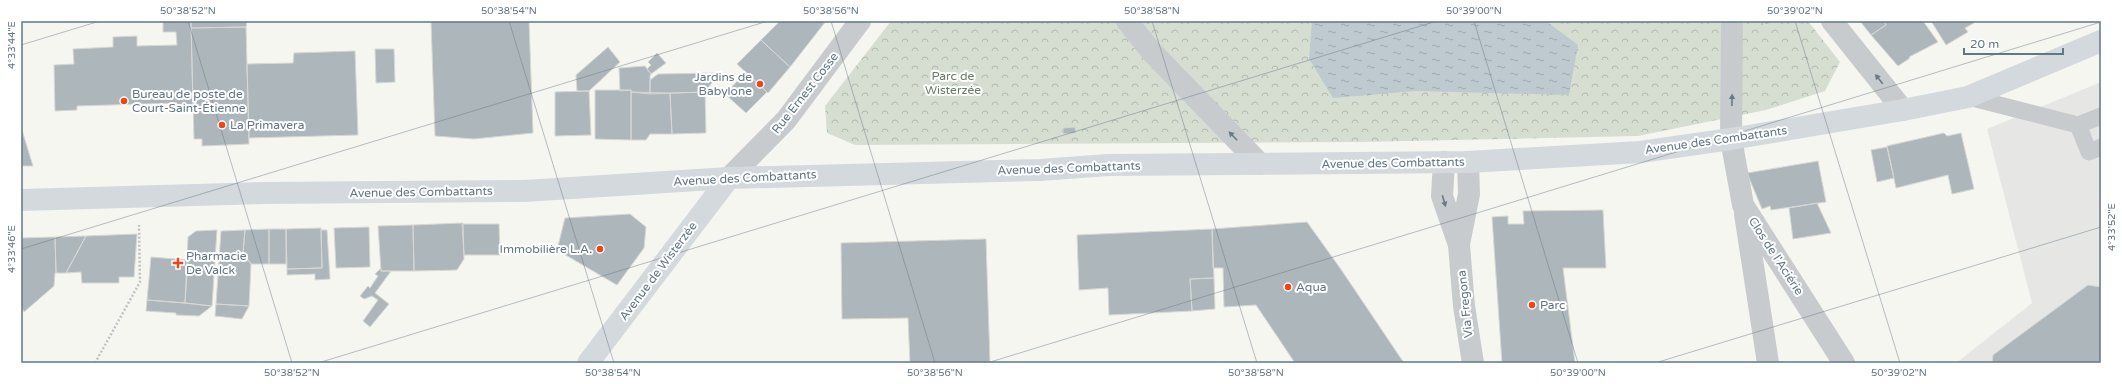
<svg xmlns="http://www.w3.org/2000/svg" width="2122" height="384" viewBox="0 0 2122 384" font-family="'Varela Round',sans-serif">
<defs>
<pattern id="forest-crowns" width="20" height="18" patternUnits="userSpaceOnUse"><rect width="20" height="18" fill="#d6ded2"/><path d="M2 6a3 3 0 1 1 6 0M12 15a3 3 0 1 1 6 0" fill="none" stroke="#b1b9b0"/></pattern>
<pattern id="water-ripples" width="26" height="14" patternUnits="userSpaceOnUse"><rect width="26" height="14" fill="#becacf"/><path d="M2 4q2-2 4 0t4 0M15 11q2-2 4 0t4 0" fill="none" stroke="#9ea9ae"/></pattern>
</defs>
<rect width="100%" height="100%" fill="#f6f6f1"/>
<path fill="#e6e7e5" d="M2101,82v281h-145l76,-60 -45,-174z"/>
<path fill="url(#forest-crowns)" d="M891,21h917l32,41 -15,29 -59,19 -128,26 -277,6 -506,3 -28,-12 -2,-27z"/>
<path fill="url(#water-ripples)" d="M1312,21h234l32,24 -9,50 -153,-4 -83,7 -24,-39z"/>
<path fill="#adb6ba" stroke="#d7d7d4" d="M163,21h28l2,87h-15l-1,-5 -100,3v4l-22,1 -1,-46 20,-1 -1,-15 40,-2v-10l24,-1v10l40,-1 -1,-13h-13z
M191,21h56l-1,6 -55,1z
M431,21h98l4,112 -59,6 -39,-3z
M780,21h46l-36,46 -29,-27z
M1860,21h24l2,4 -15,10z
M1884,21h39l15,21 -29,15 1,1 -12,8 -27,-31 15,-10z
M1931,21h41l2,2 -9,5 3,4 -22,13z
M246,27l3,117 -47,2v-7h-8l-3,-111z
M761,40l29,27 -22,26 -31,-29z
M608,47l12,15 -31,29h-12l-1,-16z
M375,49h19l1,33 -19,1z
M355,51l3,84 -109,3 -2,-74 46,-1 1,-10z
M657,53l9,10 -15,11 -4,-5 4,-4 -3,-3z
M645,66l6,8 -1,2v18l-19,-2v-2l-11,1 -1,-23z
M746,72l21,20 -21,21 -21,-19z
M719,73l-14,19 -55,2v-14l8,-6z
M595,90h36v50l-36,-1z
M589,91l2,44 -36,1v-44z
M631,92l39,1 2,41h-22l-4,6h-15z
M705,92l1,41 -34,1 -2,-41z
M21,127l12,39h-12z
M1075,127l1,6 -13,1v-6z
M1944,133l3,3 14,-3 13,56 -22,5 -4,-19 -52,13 -9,-42z
M1887,147l7,31 -17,4 -6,-32z
M1818,161l8,41 -55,8 -1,-4 -8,3 -15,-36z
M1817,203l14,30 -38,6 -4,-31z
M1603,210l3,58h-43l12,95h-73l-10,-146 16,-1v8h16l-1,-13z
M630,214l16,13 -2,21 -27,37 -60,-35 8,-32z
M1307,222l33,46 64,95h-109l-39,-58 -32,2 -1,-39h-10l-1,-39z
M463,223l1,36 -7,11 -43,1 -1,-46z
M462,224h37l1,31h-36z
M413,225l1,46h-33l-3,-45z
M369,227l1,40 -34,1 -2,-40z
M321,228l1,40 -35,1 -1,-40z
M269,229v35h-18l-8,-11 2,-23z
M269,229h17v35h-17z
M1212,229l2,49 -24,1 2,32 -83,4 -1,-27 -29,2 -2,-55z
M217,230l-5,76 -27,-3 3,-66 8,-6z
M245,230l-2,23 8,11 -2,42 -33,-2 5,-73z
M321,230h6l3,49 -15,1v-6l-28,1v-6l35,-1z
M137,234l-3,43h-15v6h-37l-1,-11 -15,1 20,-37z
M86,236l-20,37h-10l-1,-36z
M55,237l1,36h-1l-1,13 -30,26 -3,-6v-68z
M986,239l4,124h-80l-2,-45 -66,1 -1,-76z
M151,257l37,3 -3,43 -38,-3z
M381,268v3h10l-16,22 14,11 -19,23 -7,-6 15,-21 -6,-4 -8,3 -4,-3 8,-10 2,2 8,-12 -3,-2z
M1214,278l1,31 -23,2 -2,-32z
M2088,285l13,2v76h-109l1,-8z
M147,300l38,3 27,3 -13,10 -23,-1v-2l-30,-2z
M216,304l33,2 -7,13 -27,-3z"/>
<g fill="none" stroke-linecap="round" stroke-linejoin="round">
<path stroke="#c0c2c4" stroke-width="2.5" stroke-dasharray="2 2" stroke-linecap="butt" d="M1761,24l11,-3
M95,363l45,-81 -1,-57"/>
<path stroke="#c8cbce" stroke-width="17" d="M1968,97l110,28 23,-9
M2078,125l11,27 12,-5"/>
<path stroke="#c8cbce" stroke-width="22" d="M1127,21l25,31 108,112
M1732,21l-1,118 12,66 101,158
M1832,21l71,89
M1444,162l-2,34 17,49 5,61 9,57
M729,178l57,-58 74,-99
M1745,214l23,149
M1459,244l10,-50 -1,-32"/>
<path stroke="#d4d9dd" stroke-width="22" d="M21,200l243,-7 260,-2 205,-13 311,-8 68,-5 360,-3 172,-10 91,-13 172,-29 65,-13 133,-56
M588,363l141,-185"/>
</g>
<defs><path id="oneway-solid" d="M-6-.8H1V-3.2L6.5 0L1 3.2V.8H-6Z"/></defs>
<g fill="#677a89">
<use href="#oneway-solid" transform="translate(1879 79) rotate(-128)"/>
<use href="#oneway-solid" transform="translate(1732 100) rotate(-89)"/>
<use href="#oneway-solid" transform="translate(1233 136) rotate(-134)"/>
<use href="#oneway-solid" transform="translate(1444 201) rotate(74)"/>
</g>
<path fill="none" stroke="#627685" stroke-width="1" stroke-opacity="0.45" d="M188,21l104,342M509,21l105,342M831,21l104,342M1152,21l105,342M1474,21l104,342M1795,21l105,342M21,45l79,-24M21,249l747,-228M318,363l1119,-342M987,363l1114,-341M1655,363l446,-136"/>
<g fill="#f14516" stroke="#fff" stroke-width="1.5">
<circle cx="760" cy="84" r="4"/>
<circle cx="124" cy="101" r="4"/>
<circle cx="222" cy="125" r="4"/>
<circle cx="600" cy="249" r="4"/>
<path d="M176 257h4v4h4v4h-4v4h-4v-4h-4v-4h4z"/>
<circle cx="1288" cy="287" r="4"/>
<circle cx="1532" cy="305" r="4"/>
</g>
<g text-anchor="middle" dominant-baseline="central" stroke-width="4" stroke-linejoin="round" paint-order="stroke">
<g font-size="12" fill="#677c61" stroke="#fff">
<text x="953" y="76">Parc de<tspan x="953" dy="14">Wisterzée</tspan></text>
</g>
<g font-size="12" fill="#627685" stroke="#fff" text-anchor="start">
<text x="752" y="77" text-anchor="end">Jardins de<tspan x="752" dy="14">Babylone</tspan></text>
<text x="132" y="94">Bureau de poste de<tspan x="132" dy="14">Court-Saint-Étienne</tspan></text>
<text x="230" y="125">La Primavera</text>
<text x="592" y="249" text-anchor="end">Immobilière L.A.</text>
<text x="186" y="256">Pharmacie<tspan x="186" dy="14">De Valck</tspan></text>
<text x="1296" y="287">Aqua</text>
<text x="1540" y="305">Parc</text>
</g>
<g font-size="12" fill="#627685" stroke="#fff">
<text transform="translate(805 93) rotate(-52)">Rue Ernest Cosse</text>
<text transform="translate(1716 140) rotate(-8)">Avenue des Combattants</text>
<text transform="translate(1393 163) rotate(-1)">Avenue des Combattants</text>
<text transform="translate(1069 168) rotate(-2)">Avenue des Combattants</text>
<text transform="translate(745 178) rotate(-3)">Avenue des Combattants</text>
<text transform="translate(421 192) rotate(-1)">Avenue des Combattants</text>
<text transform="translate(1776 256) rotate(57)">Clos de l'Aciérie</text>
<text transform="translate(658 271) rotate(-53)">Avenue de Wisterzée</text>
<text transform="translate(1465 304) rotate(-96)">Via Fregona</text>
</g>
</g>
<rect width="2122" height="384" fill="none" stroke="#ffffff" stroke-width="44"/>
<path d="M1964 48v6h99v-6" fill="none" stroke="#627685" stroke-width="2"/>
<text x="1970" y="48" font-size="12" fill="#627685" stroke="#ffffff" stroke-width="3" paint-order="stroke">20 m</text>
<rect x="22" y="22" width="2078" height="340" fill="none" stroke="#627685" stroke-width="1.5"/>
<g font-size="10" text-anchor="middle" fill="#627685">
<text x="188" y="14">50°38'52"N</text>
<text x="509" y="14">50°38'54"N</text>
<text x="831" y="14">50°38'56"N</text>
<text x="1152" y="14">50°38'58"N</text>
<text x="1474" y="14">50°39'00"N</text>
<text x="1795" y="14">50°39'02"N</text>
<text transform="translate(11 45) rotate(-90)" y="4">4°33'44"E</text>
<text transform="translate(2111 227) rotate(-90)" y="4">4°33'52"E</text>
<text transform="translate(11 249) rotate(-90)" y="4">4°33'46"E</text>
<text x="292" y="376">50°38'52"N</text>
<text x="613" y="376">50°38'54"N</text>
<text x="935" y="376">50°38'56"N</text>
<text x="1256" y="376">50°38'58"N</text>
<text x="1578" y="376">50°39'00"N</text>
<text x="1899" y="376">50°39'02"N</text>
</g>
</svg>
